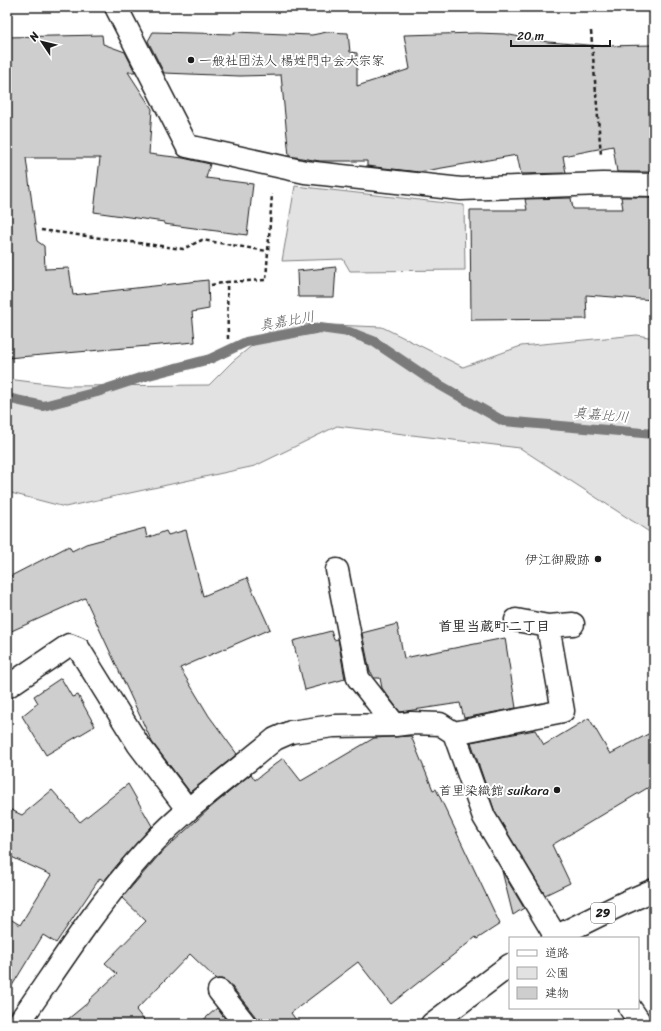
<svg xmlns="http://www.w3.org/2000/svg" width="661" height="1031" viewBox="0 0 661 1031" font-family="Sriracha,'Klee One',sans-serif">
<rect width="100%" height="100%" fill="#fff"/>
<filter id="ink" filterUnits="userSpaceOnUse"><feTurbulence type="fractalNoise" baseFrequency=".025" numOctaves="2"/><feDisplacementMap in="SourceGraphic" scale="8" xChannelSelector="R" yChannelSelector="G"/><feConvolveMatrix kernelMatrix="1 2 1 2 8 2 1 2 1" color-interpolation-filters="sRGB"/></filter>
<g filter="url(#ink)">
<path fill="#e2e2e2" stroke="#7f7f7f" d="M295,186l169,19 1,65 -115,1 -7,-12 -61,2z
M280,323l102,4 81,40 58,-21 116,-11 17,3v197l-134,-87 -183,-22 -82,40 -190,41 -58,-15v-113l58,7 144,-1 24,-24z"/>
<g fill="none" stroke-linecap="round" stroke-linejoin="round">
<path stroke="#7a7a7a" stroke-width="10" d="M7,398l36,8 54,-14 52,-17 61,-16 36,-17 74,-14 29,4 24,9 58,39 72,41 151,13"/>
</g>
<path fill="#cecece" stroke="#1c1c1c" d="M153,32l81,2v-2l78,3 15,-3 21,1 2,19 7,1v33l53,-17 -6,-34 73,-2 27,1 44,8 54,4 52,-1v127h-37l-4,-26 -50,10 3,17 -45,1 -4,-19 -98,17 -52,-6v-5h-47l-31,-5 -8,-81 -41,1 -76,-3 -16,-32z
M102,35l1,9 22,8 10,20h-7l24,37 -3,45 34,4 27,6 -4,14 47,6 -6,51 -83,-11v-2l-70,-10 6,-54h-74l11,83 7,5 1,23 24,-1 4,27 135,-15 1,29 -17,3 3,30 -188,16v-321z
M621,197h33v103l-68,-5 1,24 -116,1 -1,-110h57l-2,-11 46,-1 2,11h50z
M336,267l-2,30h-36l-1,-26z
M145,528l2,10 19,-7 2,4 18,-5 17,66 44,-18 23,51 -90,39 29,48 28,38 -47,38 -38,-50 -67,-144 -78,35v-55l62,-32 3,5 14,-7z
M397,624l7,34 101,-20 11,70 -52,10 -4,-15 -60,9 -18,-24 -2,-10h-6l-3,-6h-1l-8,-39z
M331,631l3,9 4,-1 7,40 -40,11 -12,-49z
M61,678l11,19 6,-2 17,31 -49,29 -24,-39 16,-13 -4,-7z
M589,718l21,36 44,-23v53l-102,61 18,38 -25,12 -50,-83 -24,-70 64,-12 9,15z
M411,736l22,54 3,-1 64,135 -23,15 -1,-2 -85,67 -33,-42 -67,51 8,11h-42l-2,-8 -26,-33 -6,-4h-7l-26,-25 -54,56 11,14h-85l28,-23 -1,-1 28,-26 -12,-11 41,-42 -24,-23 37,-43 51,-47 41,-34 4,6 28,-22 18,23 73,-43z
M128,784l24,42 -27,30 -21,25 -4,-3 -44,65 -13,-8 -36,59v-77l13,8 31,-50 -44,-20v-47l15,7 30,-25 28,32z
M502,871l22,37 -11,7z
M217,1008l12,16h-30z"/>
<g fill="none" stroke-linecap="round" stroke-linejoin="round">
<defs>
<path id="street" d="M116,7l71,139 118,26 156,17 142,-5 51,1
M337,570l21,108 37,47
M516,620l32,6
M7,687l62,-42 10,4 59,95 50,66
M454,733l109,-22 -15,-85 25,-2
M219,991l26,33
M630,1008l11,16
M18,1024c38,-54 73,-110 116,-160 40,-48 93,-85 141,-125l16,-7 42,-6 62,-1 16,-2 29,1 14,9 30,84 72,120"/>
<path id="primary" d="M553,938l71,-35 30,-13
M432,1024l78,-59"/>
</defs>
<use href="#street" stroke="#1c1c1c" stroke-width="25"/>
<use href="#primary" stroke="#1c1c1c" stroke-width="25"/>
<path stroke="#1c1c1c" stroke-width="2.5" stroke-dasharray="4 3" stroke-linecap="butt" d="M591,31l10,124
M41,230l142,19 19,-9 65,11
M211,285l16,-3
M228,339l-1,-57 39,-2 6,-86"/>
<use href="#street" stroke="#fff" stroke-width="22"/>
<use href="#primary" stroke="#fff" stroke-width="22"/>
</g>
</g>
<g fill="#1c1c1c" stroke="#fff" stroke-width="1.5">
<circle cx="191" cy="60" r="4"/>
<circle cx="598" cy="559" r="4"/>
<circle cx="557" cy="790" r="4"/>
</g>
<g text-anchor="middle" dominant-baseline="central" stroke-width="4" stroke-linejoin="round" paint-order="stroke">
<rect fill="#fff" stroke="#606060" stroke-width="1" x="591" y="903" width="24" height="20" rx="3"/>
<g font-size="12" font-weight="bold" fill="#1c1c1c">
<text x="603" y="913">29</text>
</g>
<g font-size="13" fill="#1c1c1c" stroke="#fff" text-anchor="end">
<text x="199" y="60" text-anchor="start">一般社団法人 楊姓門中会大宗家</text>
<text x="590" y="559">伊江御殿跡</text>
<text x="549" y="790">首里染織館 suikara</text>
</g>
<g font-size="14" font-style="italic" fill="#5a5a5a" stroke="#fff">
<text transform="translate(287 321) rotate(-10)">真嘉比川</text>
<text transform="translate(601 415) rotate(5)">真嘉比川</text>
</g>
<g font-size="14" font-weight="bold" fill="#1c1c1c" stroke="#fff">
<text x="494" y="626">首里当蔵町二丁目</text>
</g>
</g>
<rect width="661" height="1031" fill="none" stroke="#fff" stroke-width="24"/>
<rect x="12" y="12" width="637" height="1007" fill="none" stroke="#1c1c1c" stroke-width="1.5" filter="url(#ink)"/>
<rect x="509" y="937" width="130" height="72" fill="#ffffff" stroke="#a4a4a4"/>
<rect x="517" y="950" width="20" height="6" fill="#ffffff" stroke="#a4a4a4"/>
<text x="545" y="957" font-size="12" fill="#1c1c1c">道路</text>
<rect x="517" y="967" width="20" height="12" fill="#e2e2e2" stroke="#a4a4a4"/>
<text x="545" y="977" font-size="12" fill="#1c1c1c">公園</text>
<rect x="517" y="987" width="20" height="12" fill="#cecece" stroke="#a4a4a4"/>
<text x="545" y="997" font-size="12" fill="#1c1c1c">建物</text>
<g transform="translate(42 42) rotate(305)" stroke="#ffffff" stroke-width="3" paint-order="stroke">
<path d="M0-3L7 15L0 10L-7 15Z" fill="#1c1c1c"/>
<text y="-6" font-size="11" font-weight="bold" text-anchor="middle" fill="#1c1c1c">N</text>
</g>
<path d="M511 40v6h99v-6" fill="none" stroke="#1c1c1c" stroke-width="2"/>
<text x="517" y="40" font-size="12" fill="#1c1c1c" stroke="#ffffff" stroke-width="3" paint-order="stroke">20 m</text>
</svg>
